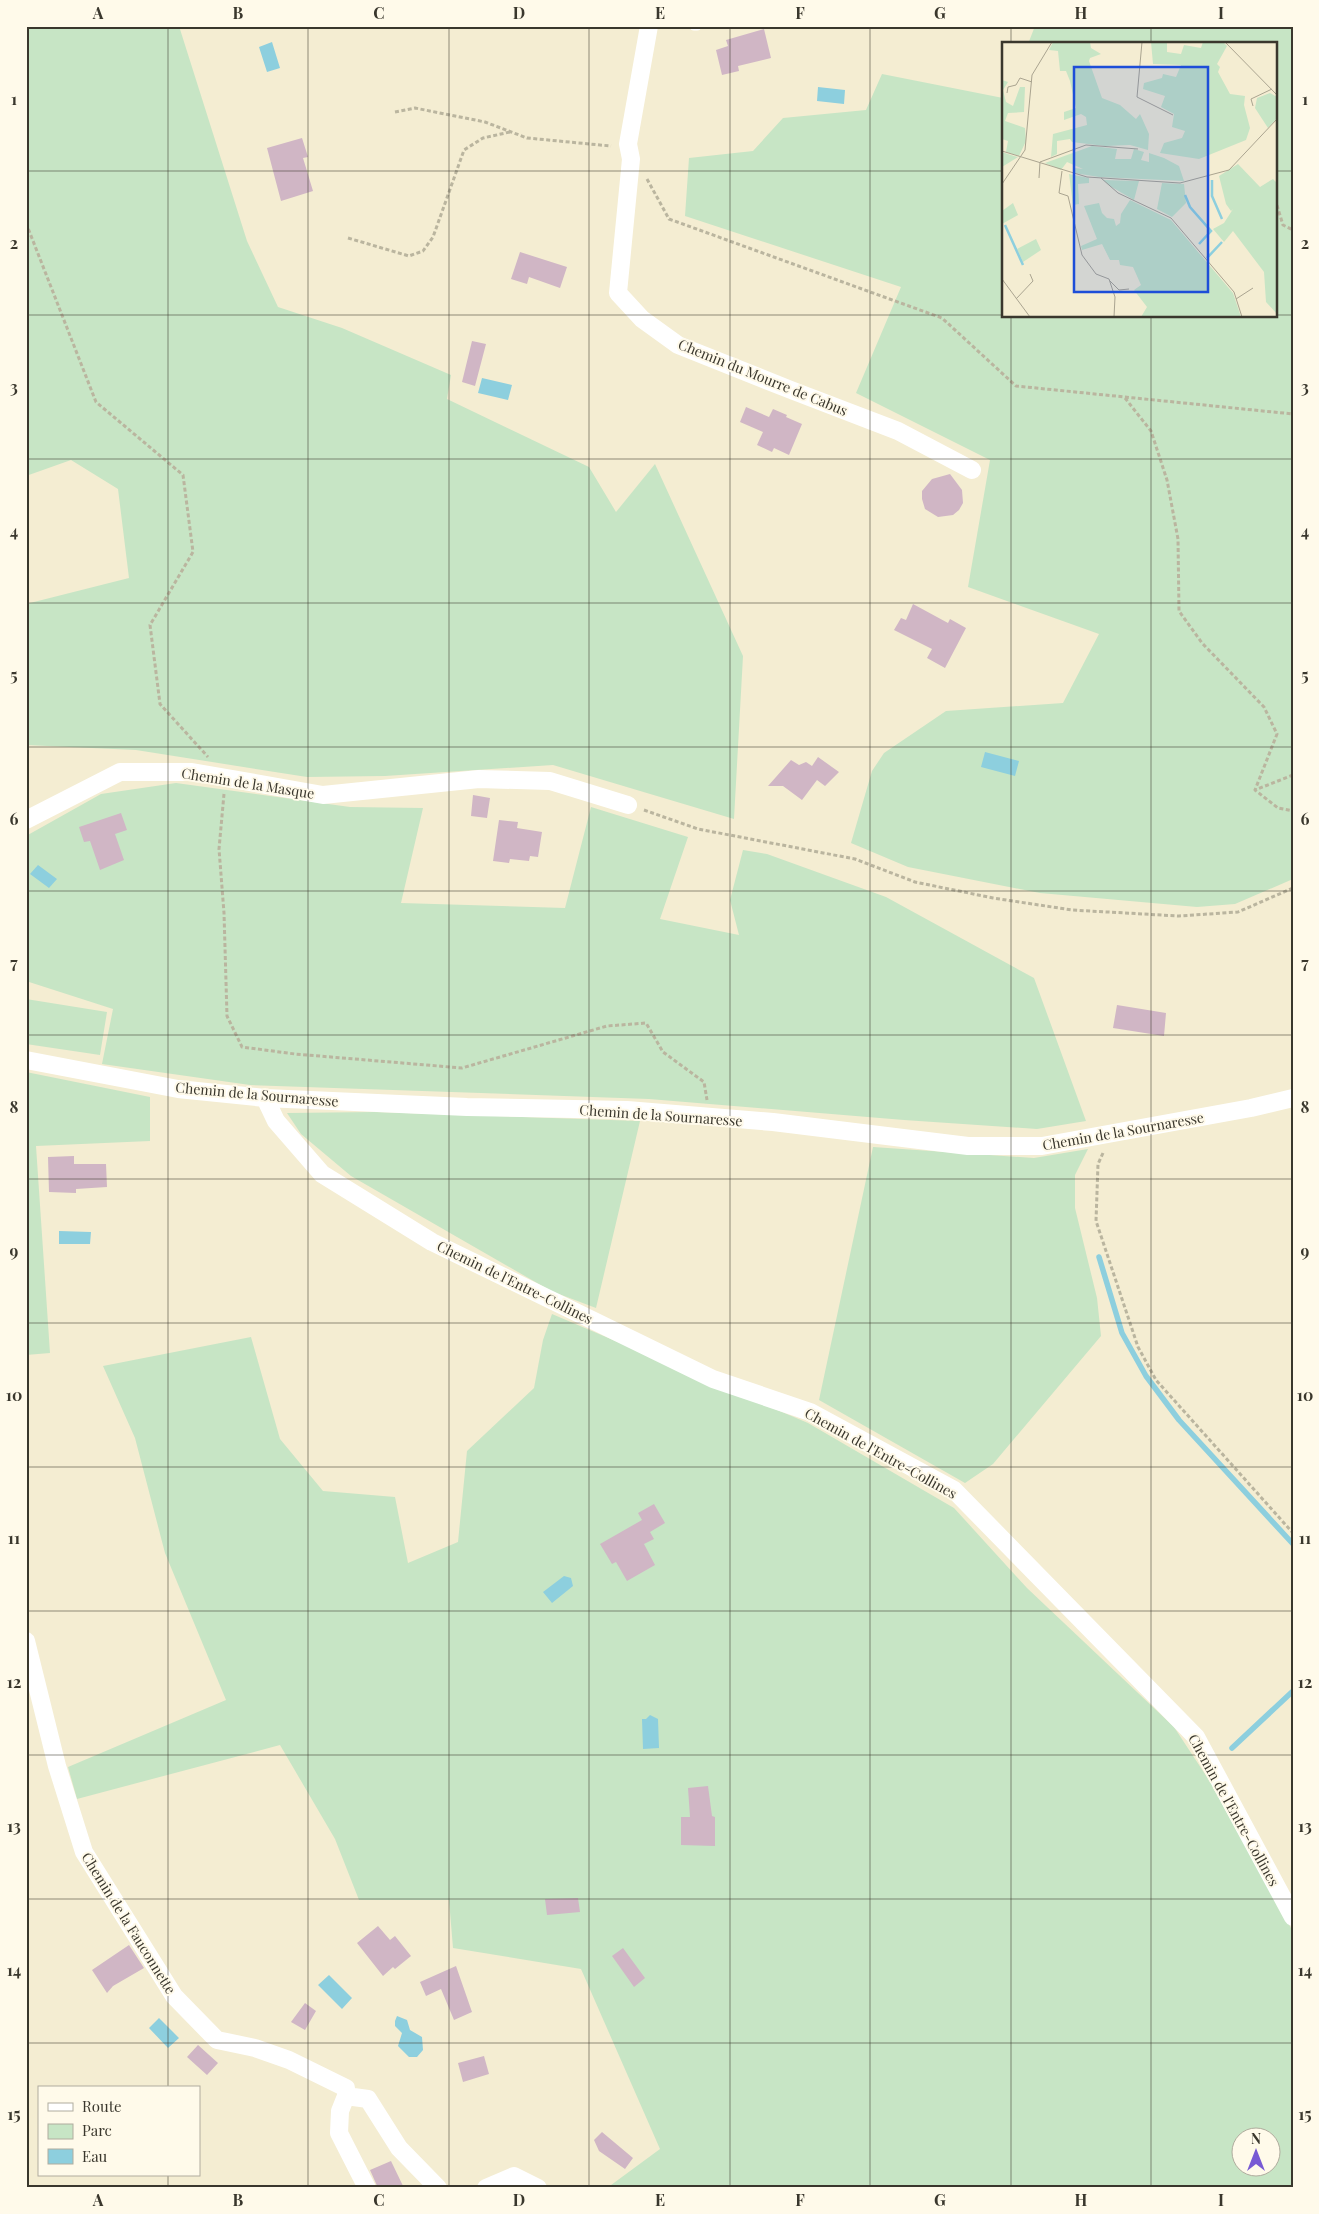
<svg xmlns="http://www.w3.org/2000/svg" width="1319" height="2214" viewBox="0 0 1319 2214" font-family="'Playfair Display',serif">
<rect width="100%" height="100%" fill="#f4edd2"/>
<path fill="#c7e5c5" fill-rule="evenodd" d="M26,26h153l68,215 31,66 64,21 109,47 -4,24 142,68 27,45 39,-48 88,192 -9,163 -181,-54 -168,11 -78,1 -171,-27 -110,-5v-141l103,-26 -11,-89 -47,-29 -45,16z
M1035,26h258v853l-58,25 -38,3 -157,-14 -132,-26 -57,-24 21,-72 12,-18 62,-42 117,-8 36,-69 -131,-47 22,-127 -134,-67 45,-106 -216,-71 4,-58 64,-7 30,-33 83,-8 16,-36 121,24v218h272v-272h-247z
M176,783l174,24 73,1 -22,95 164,5 26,-101 97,30 -28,82 79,16 -9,-35 13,-50 24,4 119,43 148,81 52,143 -49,8 -133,-9 -255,-21 -399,-14 -148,-21 11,-55 -87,-28v-145l75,-42z
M26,999l81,13 -7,43 -74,-11z
M26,1072l124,25v44l-114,5 14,207 -24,2z
M374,1112l266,9 -44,187 -45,-17 -200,-115 -50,-42 -14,-21z
M873,1147l161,11 54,-9 -13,26v33l22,90 4,38 -108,128 -28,19 -146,-83z
M552,1314l256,109 146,85 73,80 147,139 58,88 61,117v256h-686l53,-39 -79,-180 -128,-21 -4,-48h-90l-24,-61 -55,-94 -203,54 -9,-32 158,-67 -61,-147 -30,-115 -32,-72 148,-29 29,102 43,52 72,6 13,66 50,-21 9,-91 67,-63 9,-48zM1242,2136h30v30h-30z"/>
<path fill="#8dcfde" d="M272,42l8,26 -13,4 -8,-25z
M818,87l27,3 -1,14 -27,-3z
M482,378l30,7 -4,15 -30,-7z
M985,752l34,9 -4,15 -34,-9z
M38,865l19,14 -8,9 -19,-14z
M59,1231l32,1 -1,12h-31z
M564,1576l7,2 2,8 -21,17 -9,-11z
M650,1715l8,4 1,29 -16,1 -1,-30h4z
M329,1975l23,23 -10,11 -24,-24z
M397,2016l10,4 3,10 12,7 1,13 -6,7h-8l-11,-11 4,-13 -7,-7v-5z
M159,2018l20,20 -11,10 -19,-20z"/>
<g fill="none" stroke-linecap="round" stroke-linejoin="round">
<path stroke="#8dcfde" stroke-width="5.5" d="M1099,1257l23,76 24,43 33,44 114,124
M1232,1748l61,-57"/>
</g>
<path fill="#d0b6c5" d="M764,29l7,29 -33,8 1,5 -17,4 -6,-25 12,-4 -2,-6z
M302,138l6,19 -5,1 10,33 -32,10 -14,-53z
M520,252l47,15 -7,21 -31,-11 -2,7 -16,-5z
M472,341l14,3 -11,42 -13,-4z
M746,407l23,10 4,-8 14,6 -1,2 16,7 -13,31 -15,-7 -2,4 -15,-7 6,-13 -23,-10z
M950,474l12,16 1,13 -4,7 -6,5 -15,2 -13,-8 -3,-10v-8l10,-12z
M913,604l35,19 2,-4 16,9 -21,40 -18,-10 5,-9 -38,-19 7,-12 5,2z
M818,757l21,15 -14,14 -8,-6 -15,20 -19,-14h-15l23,-26 8,5 7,-3 6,4z
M473,795l17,3 -3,20 -16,-2z
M121,813l6,17 -12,4 9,26 -24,10 -10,-29 -6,1 -5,-15z
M499,820l19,2 -1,6 25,4 -4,25 -8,-1 -1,5 -19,-2 -1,4 -16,-2z
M1117,1005l49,8 -2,23 -51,-8z
M74,1156v8h32l1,23 -31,2v4l-27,-1 -1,-35z
M654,1504l11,19 -15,9 4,7 -10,5 11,21 -28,16 -11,-19 -4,2 -12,-20 42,-24 -4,-7z
M708,1786l4,30 3,1v29l-34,-1v-28h9l-2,-29z
M578,1898l2,14 -33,3 -2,-16z
M378,1926l12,14 5,-4 16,20 -16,13 -2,-2 -10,9 -26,-33z
M129,1945l15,23 -31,18 -6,7 -15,-23z
M623,1948l22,30 -11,9 -22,-31z
M456,1966l16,46 -18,8 -13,-31 -15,7 -6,-14z
M305,2003l11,8 -11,19 -14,-8z
M198,2045l20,18 -11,12 -20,-18z
M484,2056l5,18 -26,8 -5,-19z
M602,2132l31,26 -8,11 -26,-18 -5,-11z
M391,2161l13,27h-26l-8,-18z"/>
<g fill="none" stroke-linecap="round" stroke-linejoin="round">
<path stroke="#bab59f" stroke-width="3" stroke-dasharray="4 2.5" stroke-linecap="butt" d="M395,112l20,-4 70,14 42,16 84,8
M647,179l22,40 273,99 74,68 277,28
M1275,199l8,26 10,5
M26,223l70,179 87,73 10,77 -43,73 10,79 48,53
M348,238l61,18 14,-5 10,-14 31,-87 19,-12 27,-6
M1125,398l26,33 16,49 11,59 1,72 23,32 62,64 13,27 -22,56
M1293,775l-38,15 23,18 15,3
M224,794l-5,55 5,64 3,103 15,31 53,7 167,14 145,-42 39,-3 17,29 41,30 3,18
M644,810l54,19 157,30 60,23 78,16 79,12 107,6 59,-4 55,-24
M1103,1153l-5,11 -2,57 42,126 18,33 137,153"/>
<path stroke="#fff" stroke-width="9" d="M694,26h3"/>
<path stroke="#fff" stroke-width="18" d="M649,26l-21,118 3,15 -13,134 24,26 36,26 113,45 107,41 74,39
M26,820l94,-48h72l131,23 156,-16 71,2 78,24
M26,1060l152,29 87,9 202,9 160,3 146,12 195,24h74l209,-38 42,-10
M265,1098l11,23 46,53 110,68 281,137 97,33 144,78 242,247 97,180
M26,1641l31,125 27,86 90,144 43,44 38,8 34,12 57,28v8l-6,15 -1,22 28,55
M346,2096l22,3 31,49 39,40
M486,2188l28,-12 24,12"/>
</g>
<path fill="none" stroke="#3a372d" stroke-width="1" stroke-opacity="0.55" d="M168,26v2062M308,26v2162M449,26v2162M589,26v2162M730,26v2162M870,26v2162M1011,26v18M1151,26v18M26,171h977M1275,171h18M26,315h977M1275,315h18M1011,316v1872M1151,316v1872M26,459h1267M26,603h1267M26,747h1267M26,891h1267M26,1035h1267M26,1179h1267M26,1323h1267M26,1467h1267M26,1611h1267M26,1755h1267M26,1899h1267M26,2043h1267M168,2175v13"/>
<g text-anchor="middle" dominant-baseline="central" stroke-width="4" stroke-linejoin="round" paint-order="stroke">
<g font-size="14" fill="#3a372d" stroke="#fffaea">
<text transform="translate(763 377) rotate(22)">Chemin du Mourre de Cabus</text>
<text transform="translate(248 783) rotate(9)">Chemin de la Masque</text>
<text transform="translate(257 1094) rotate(5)">Chemin de la Sournaresse</text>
<text transform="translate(661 1115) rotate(4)">Chemin de la Sournaresse</text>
<text transform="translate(1123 1131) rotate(-10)">Chemin de la Sournaresse</text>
<text transform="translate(515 1282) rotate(26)">Chemin de l'Entre-Collines</text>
<text transform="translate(881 1453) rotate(29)">Chemin de l'Entre-Collines</text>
<text transform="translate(1234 1810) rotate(61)">Chemin de l'Entre-Collines</text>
<text transform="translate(129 1923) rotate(58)">Chemin de la Fauconnette</text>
</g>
</g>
<g transform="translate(1002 42)">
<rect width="275" height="275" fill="#f4edd2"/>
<path d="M51,0h37l1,6 10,6 -11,4 -1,3 13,37 18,7 16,14 4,-5 9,20 -1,16 -18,-5 -25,1 -33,-4 -2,-3 -13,2v13l-6,3 2,-23 34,-9 -1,-8 -5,-3 -17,6v-8l12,-4 -6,-27 -4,-10h-6l-2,-20 -9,-1zM149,0h16v10l14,2 3,-9 17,3 2,-6h20l4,4 -10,18 3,3 -2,5 12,22 15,2 -1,9 6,23 -4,12 -47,19 -39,-6 4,-10 18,-5 3,-7 -13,-4 2,-13 -13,-7 4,-11 -22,-7 1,-6 18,-5 1,-4 13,3 5,-12 -28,-1zM0,38l6,2 -5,8 3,12 7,4 7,-19h5l-1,25 -16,1 -3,8 20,7 1,13 -7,15 -13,-4 2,-11 -6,-2zM268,51l7,4v21l-9,10 -13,-20 2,-10zM90,104l25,3 -2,10h16l3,-10 10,3 -3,8 8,2v-9l15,5 15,8 5,15 -85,-4 -25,-4 1,-5 8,1 -16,-7 -6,8 -16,-7zM0,110l12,4 4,1 -16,10zM236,122l22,23 13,-8 4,4v131l-11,-12 -2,-30 -31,-41 -9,11 -11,-13 11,-6 9,-14 -2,2 -5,-7 -7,-28zM67,132l20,4v5l-11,1 1,20 -6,1zM101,138l36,1 -5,19 -24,-14zM160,141l22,1 2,19 -14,14 -15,-8zM128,158l41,20 62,73 8,24h-100l6,-10 -13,-17 7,-5 -8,-18 -13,-2 -1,-5h-9l-8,-16 -20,6 -1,-4 16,-7 -13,-33 15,-3 3,10 5,5 7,1 2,7 4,-3 1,-9zM11,161l5,12 -16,9v-13zM34,197l5,11 -18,12 -6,-13z" fill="#c7e5c5"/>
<path fill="none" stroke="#8dcfde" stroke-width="2.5" d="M210,138v16l10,23M183,153l5,12 21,24 -12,13M3,183l18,40M205,216l15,-16"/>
<path fill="none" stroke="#aaa490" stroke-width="1" d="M140,0l-5,55 36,18M223,0l52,53M5,51l1,-6 8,-2 4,-7 12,4M251,64l-2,-7 21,-10M0,109l85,26 93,6 49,-13 48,-51M60,129l-3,22 9,3 14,59 14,19 13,5 6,18 -1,20M37,136l1,-16 46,-17 52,4M99,136l17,15 53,25 63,74 8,25M0,142l23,-34 7,-75 20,-33M0,237l28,38M107,238l10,10 10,-1M14,257l17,-18 -3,-7M234,257l17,-11"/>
<path fill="#1d4ed8" fill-opacity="0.15" stroke="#1d4ed8" stroke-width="2.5" d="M72,25h134v225h-134z"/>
<rect width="275" height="275" fill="none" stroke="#3a372d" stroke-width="2.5"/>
</g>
<rect width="1319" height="2214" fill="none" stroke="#fffaea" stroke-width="55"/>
<rect x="38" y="2086" width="162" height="90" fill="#fffaea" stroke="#b0ac9e"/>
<rect x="48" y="2103" width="25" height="8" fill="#ffffff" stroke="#b0ac9e"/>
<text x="82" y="2112" font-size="15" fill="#3a372d">Route</text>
<rect x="48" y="2124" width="25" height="15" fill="#c7e5c5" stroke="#b0ac9e"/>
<text x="82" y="2136" font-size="15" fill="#3a372d">Parc</text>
<rect x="48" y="2149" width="25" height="15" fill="#8dcfde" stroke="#b0ac9e"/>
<text x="82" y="2162" font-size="15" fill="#3a372d">Eau</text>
<g transform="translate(1256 2152)"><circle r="24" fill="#fffaea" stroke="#b0ac9e"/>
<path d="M0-4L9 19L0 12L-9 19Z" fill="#785ad4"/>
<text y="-8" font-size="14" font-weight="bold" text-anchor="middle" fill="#3a372d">N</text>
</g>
<rect x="28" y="28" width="1264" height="2158" fill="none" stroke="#3a372d" stroke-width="2"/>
<g font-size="16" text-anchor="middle" font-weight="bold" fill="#3a372d">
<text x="98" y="19">A</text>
<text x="238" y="19">B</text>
<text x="379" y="19">C</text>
<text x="519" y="19">D</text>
<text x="660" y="19">E</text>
<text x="800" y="19">F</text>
<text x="940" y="19">G</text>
<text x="1081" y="19">H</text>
<text x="1221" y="19">I</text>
<text x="14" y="105">1</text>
<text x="1305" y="105">1</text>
<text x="14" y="249">2</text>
<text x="1305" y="249">2</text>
<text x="14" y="393">3</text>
<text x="1305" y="393">3</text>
<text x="14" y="537">4</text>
<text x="1305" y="537">4</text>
<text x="14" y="681">5</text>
<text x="1305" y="681">5</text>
<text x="14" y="825">6</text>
<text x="1305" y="825">6</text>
<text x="14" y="969">7</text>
<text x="1305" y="969">7</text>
<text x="14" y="1113">8</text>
<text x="1305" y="1113">8</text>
<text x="14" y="1257">9</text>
<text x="1305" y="1257">9</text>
<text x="14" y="1401">10</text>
<text x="1305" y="1401">10</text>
<text x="14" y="1544">11</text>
<text x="1305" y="1544">11</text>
<text x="14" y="1688">12</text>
<text x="1305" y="1688">12</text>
<text x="14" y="1832">13</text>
<text x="1305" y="1832">13</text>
<text x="14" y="1976">14</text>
<text x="1305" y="1976">14</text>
<text x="14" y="2120">15</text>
<text x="1305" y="2120">15</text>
<text x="98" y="2206">A</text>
<text x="238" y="2206">B</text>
<text x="379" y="2206">C</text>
<text x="519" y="2206">D</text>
<text x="660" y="2206">E</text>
<text x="800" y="2206">F</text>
<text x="940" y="2206">G</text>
<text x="1081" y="2206">H</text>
<text x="1221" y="2206">I</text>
</g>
</svg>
